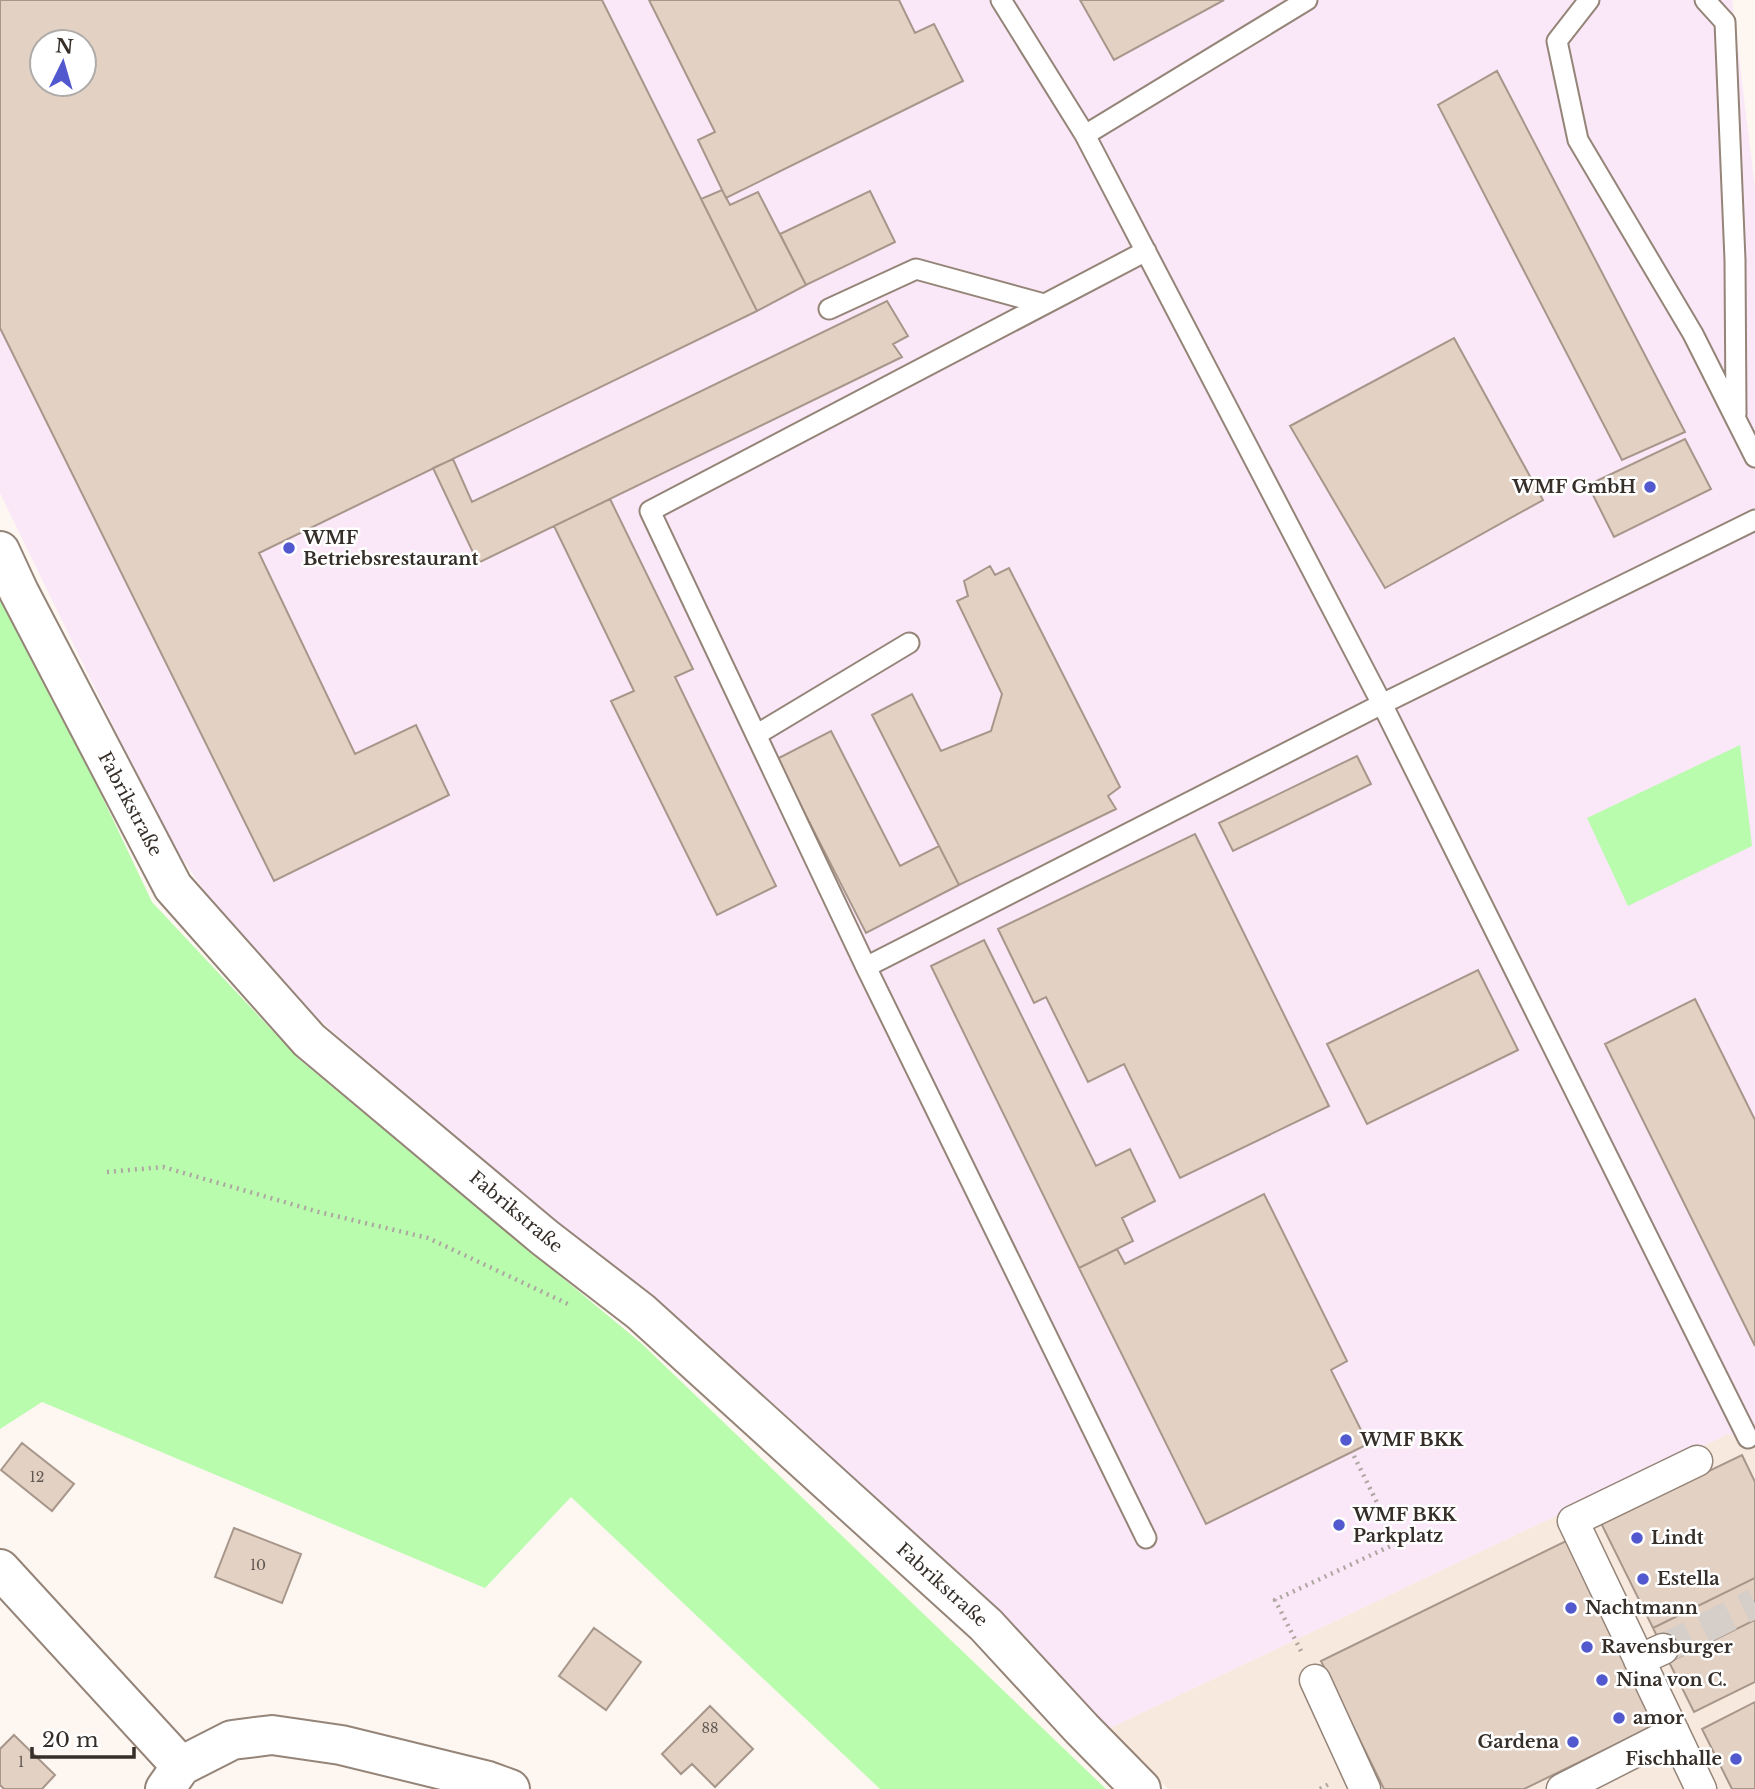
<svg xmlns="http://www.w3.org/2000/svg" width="1755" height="1789" viewBox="0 0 1755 1789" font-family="'Libre Baskerville',serif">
<rect width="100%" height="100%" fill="#fef6f1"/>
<path fill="#f8e9de" d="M1728,1434l27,10v345h-587l-60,-60z"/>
<path fill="#fae7f7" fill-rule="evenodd" d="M0,0h1732l23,188v1256l-27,-10 -620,295 -635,-574 -218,-192 -87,-125 -168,-345zM42,42h42v42h-42z"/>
<path fill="#b9fcae" d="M0,581l152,321 148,158 341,283 465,446h-226l-309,-292 -86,91 -443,-186 -42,27z
M1740,745l12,101 -124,60 -41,-88z"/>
<path fill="#e3d1c4" stroke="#a7968a" stroke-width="2" fill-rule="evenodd" d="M0,0h602l155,311 -498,242 96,201 61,-29 33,70 -175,86 -274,-553zM42,42h42v42h-42z
M649,0h250l16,33 19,-9 29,57 -237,117 -28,-58 17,-8z
M1080,0h144l-110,60z
M1497,71l188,361 -63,28 -184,-355z
M722,190l8,15 28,-13 48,93 -49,26 -56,-112z
M870,191l25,51 -89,43 -26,-51z
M887,301l21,35 -15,8 9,13 -424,206 -45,-95 20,-9 19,43z
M1454,338l89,162 -158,88 -95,-162z
M1685,439l26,50 -97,48 -26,-52z
M610,499l83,170 -18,8 101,209 -59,29 -106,-214 23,-10 -80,-165z
M990,566l5,9 14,-7 111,219 -12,9 8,13 -157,76 -87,-170 40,-21 29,57 50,-20 11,-37 -45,-93 11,-5 -4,-15z
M831,731l69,135 39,-20 20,39 -93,48 -89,-174z
M1357,756l14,28 -138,67 -14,-28z
M1195,834l134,272 -149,72 -56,-114 -36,18 -42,-85 -12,6 -36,-74z
M984,940l112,226 34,-17 25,52 -33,17 11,23 -54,27 -148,-302z
M1478,970l40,80 -151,74 -40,-80z
M1695,999l60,121v226l-150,-302z
M1264,1194l83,167 -16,9 37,74 -162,80 -127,-256 38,-19 8,15z
M22,1443l52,41 -22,27 -51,-41z
M1742,1455l13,27v96l-102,50 -52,-105z
M234,1528l67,26 -19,49 -67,-26z
M1568,1540l90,184 -134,65h-140l-63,-128z
M1755,1578v42l-86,42 -16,-34z
M1755,1620v62l-61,30 -25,-50z
M594,1628l47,34 -35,48 -47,-34z
M1755,1702v87h-23l-30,-60z
M710,1706l43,43 -38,38 -23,-23 -11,10 -19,-20z
M14,1735l41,40 -13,14h-38l-4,-4v-36z"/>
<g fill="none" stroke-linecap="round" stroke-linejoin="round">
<path stroke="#d6cec9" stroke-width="30" stroke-dasharray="30 15" stroke-linecap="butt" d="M1663,1649l92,-46"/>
<defs>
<path id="service" d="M1001,0l84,135 297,569 366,734
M1589,0l-32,41 21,99 115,194 62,123
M1705,0l20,22 10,238 1,154
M1085,135l222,-135
M829,309l87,-40 128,35
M756,735l153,-92
M866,967l516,-263 373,-184
M1146,1538l-280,-571 -216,-456 496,-260"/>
<path id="pedestrian" d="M1697,1461l-124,60 128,268
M1639,1660l24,-11
M1315,1680l50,109
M1562,1789l112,-57"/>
<path id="minor" d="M0,551l19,41 154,295 136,153 235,197 97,75 345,313 96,104 59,60"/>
<path id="secondary" d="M0,1569l181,197
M165,1789l16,-23 51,-26 40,-5 69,10 147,36 22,8"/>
</defs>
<use href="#service" stroke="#958478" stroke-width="23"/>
<use href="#pedestrian" stroke="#958478" stroke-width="33"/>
<use href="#minor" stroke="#958478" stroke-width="42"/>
<use href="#secondary" stroke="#958478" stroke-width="42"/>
<path stroke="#aea6a1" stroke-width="4.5" stroke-dasharray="2 5" stroke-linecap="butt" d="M107,1172l56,-5 156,45 109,26 140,66
M1301,1651l-26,-51 122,-57 -45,-91
M1320,1789l9,-5"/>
<use href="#service" stroke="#fff" stroke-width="19"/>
<use href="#pedestrian" stroke="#fff" stroke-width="30"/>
<use href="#minor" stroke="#fff" stroke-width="38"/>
<use href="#secondary" stroke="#fff" stroke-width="38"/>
</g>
<g fill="#5258ce" stroke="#fff" stroke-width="2.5">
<circle cx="1650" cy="487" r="7"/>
<circle cx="289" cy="548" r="7"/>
<circle cx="1346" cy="1440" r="7"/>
<circle cx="1339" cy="1525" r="7"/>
<circle cx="1637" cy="1538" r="7"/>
<circle cx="1643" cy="1579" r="7"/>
<circle cx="1571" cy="1608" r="7"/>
<circle cx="1587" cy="1647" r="7"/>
<circle cx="1602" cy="1680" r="7"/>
<circle cx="1619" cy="1718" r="7"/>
<circle cx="1573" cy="1742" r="7"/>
<circle cx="1736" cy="1759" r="7"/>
</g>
<g text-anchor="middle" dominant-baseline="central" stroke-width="5" stroke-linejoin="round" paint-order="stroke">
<g font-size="14" fill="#605750">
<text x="37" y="1477">12</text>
<text x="258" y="1565">10</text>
<text x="710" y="1728">88</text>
<text x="21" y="1762">1</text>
</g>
<g font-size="18" font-weight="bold" fill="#352e29" stroke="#fff" text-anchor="start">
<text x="1636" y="487" text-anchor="end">WMF GmbH</text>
<text x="303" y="538">WMF<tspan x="303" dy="21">Betriebsrestaurant</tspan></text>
<text x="1360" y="1440">WMF BKK</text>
<text x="1353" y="1515">WMF BKK<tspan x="1353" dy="21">Parkplatz</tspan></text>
<text x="1651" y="1538">Lindt</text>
<text x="1657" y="1579">Estella</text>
<text x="1585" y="1608">Nachtmann</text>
<text x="1601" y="1647">Ravensburger</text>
<text x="1616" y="1680">Nina von C.</text>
<text x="1633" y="1718">amor</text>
<text x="1559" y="1742" text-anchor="end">Gardena</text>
<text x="1722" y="1759" text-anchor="end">Fischhalle</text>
</g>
<g font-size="18" fill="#352e29" stroke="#fff">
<text transform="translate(130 804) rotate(62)">Fabrikstraße</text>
<text transform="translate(516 1212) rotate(40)">Fabrikstraße</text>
<text transform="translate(942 1585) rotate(42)">Fabrikstraße</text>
</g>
</g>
<g transform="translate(63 63) rotate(5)"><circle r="33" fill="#ffffff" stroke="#aeaba9" stroke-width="2"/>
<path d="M0-5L12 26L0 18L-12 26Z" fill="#5258ce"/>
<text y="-10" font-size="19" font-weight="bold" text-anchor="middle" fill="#352e29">N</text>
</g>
<path d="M32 1747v10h102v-10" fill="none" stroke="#352e29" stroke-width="3.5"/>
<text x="42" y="1747" font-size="21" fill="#352e29" stroke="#ffffff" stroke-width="5" paint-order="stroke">20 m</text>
</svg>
